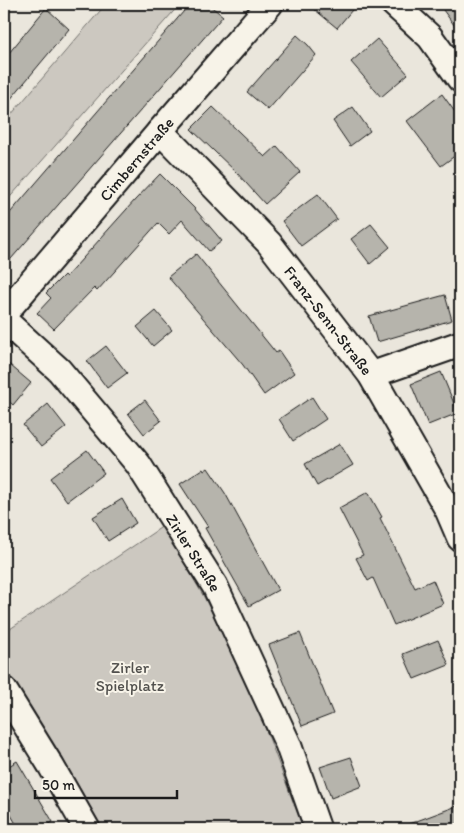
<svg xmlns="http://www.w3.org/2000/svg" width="464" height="833" viewBox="0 0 464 833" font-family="Itim,sans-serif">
<rect width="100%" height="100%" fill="#eae6dc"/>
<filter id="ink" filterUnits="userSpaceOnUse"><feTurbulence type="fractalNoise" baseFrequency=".02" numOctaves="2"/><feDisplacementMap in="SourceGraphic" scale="10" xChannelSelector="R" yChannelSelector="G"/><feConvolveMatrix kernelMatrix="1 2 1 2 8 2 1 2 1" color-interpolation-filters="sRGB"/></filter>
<g filter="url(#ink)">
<path fill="#ccc8c0" stroke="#74726e" d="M106,4h74l-176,200v-81z
M163,526l41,71 47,93 52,138 -4,1h-196l-39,-68 -60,-91v-37z"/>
<path fill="#b6b4ac" stroke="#1c1c1c" d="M190,4h18l15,12 -219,251v-47z
M308,4h49l-20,24z
M451,4h9v29l-17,-23z
M46,8l23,21 -65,78v-48z
M297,35l11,10 8,10 -48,55 -21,-18z
M377,39l31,35 -27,23 -30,-35z
M442,94l18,25v33l-19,14 -34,-45z
M213,107l52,50 12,-11 23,26 -35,32 -29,-32 -45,-43z
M353,107l17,24 -20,15 -17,-25z
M160,174l34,34 28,33 -13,10 -27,-31 -13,14 -11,-11 -61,68 -3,-3 -40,41 -17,-16 14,-15 -5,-5 18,-18 2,2 69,-77z
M318,194l19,25 -36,27 -19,-25z
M371,224l19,23 -20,17 -19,-25z
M196,254l80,99 3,-2 15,22 -30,22 -21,-30 -75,-88z
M445,295l7,25 -75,22 -8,-26z
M156,311l16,19 -19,16 -16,-19z
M106,346l21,27 -20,15 -20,-27z
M4,360l27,23 -18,22 -9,-8z
M441,372l17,41 -30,12 -17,-41z
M312,397l14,22 -33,22 -14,-22z
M145,400l16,21 -17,13 -16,-21z
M48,404l18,23 -25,20 -18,-22z
M340,444l13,21 -36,21 -12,-22z
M87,450l17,23 -37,28 -17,-23z
M208,468l17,25 53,97 -29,16 -44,-78 3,-1 -28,-43 23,-15 1,2z
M368,492l14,25 -2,1 35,70 18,-8 10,24 -49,21 -21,-47 -5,3 -12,-23 7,-3 -24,-47z
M122,499l14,24 -28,18 -15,-24z
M300,633l33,81 -31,12 -33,-81z
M438,640l11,25 -35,14 -11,-25z
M351,757l11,29 -31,12 -11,-31z
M17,761l36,61 -12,7h-22l-15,-26v-34z
M457,806l3,9v14h-61l-1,-1z"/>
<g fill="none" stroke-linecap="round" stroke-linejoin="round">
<defs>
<g id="minor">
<path d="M394,4l36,33 30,42"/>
<path id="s1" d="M160,131l109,112 102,132 77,135 12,28"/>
<path id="s2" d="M4,314l156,-183 110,-127"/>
<path id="s3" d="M4,320l55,50 79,94 77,122 73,158 30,85"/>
<path d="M371,375l89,-31"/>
<path d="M4,690l47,76 36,63"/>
</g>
</defs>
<use href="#minor" stroke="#1c1c1c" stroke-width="29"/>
<use href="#minor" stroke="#f7f3e8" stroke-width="25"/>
</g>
</g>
<g text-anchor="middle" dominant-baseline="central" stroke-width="4" stroke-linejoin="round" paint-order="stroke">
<g font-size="16" fill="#1c1c1c" stroke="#f7f3e8">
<text stroke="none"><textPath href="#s2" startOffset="204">Cimbernstraße</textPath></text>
<text stroke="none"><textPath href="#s1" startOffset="254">Franz-Senn-Straße</textPath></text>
<text stroke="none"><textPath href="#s3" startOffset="302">Zirler Straße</textPath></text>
</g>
<g font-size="16" fill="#51504d" stroke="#f7f3e8">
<text x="130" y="667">Zirler<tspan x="130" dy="18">Spielplatz</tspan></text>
</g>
</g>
<rect width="464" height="833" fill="none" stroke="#f7f3e8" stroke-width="20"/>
<rect x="10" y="10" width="444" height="813" fill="none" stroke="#1c1c1c" stroke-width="2" filter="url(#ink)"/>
<path d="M35 790v8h142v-8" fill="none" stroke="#1c1c1c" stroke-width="2.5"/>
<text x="42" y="790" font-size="15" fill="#1c1c1c" stroke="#f7f3e8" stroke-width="4" paint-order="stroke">50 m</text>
</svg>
